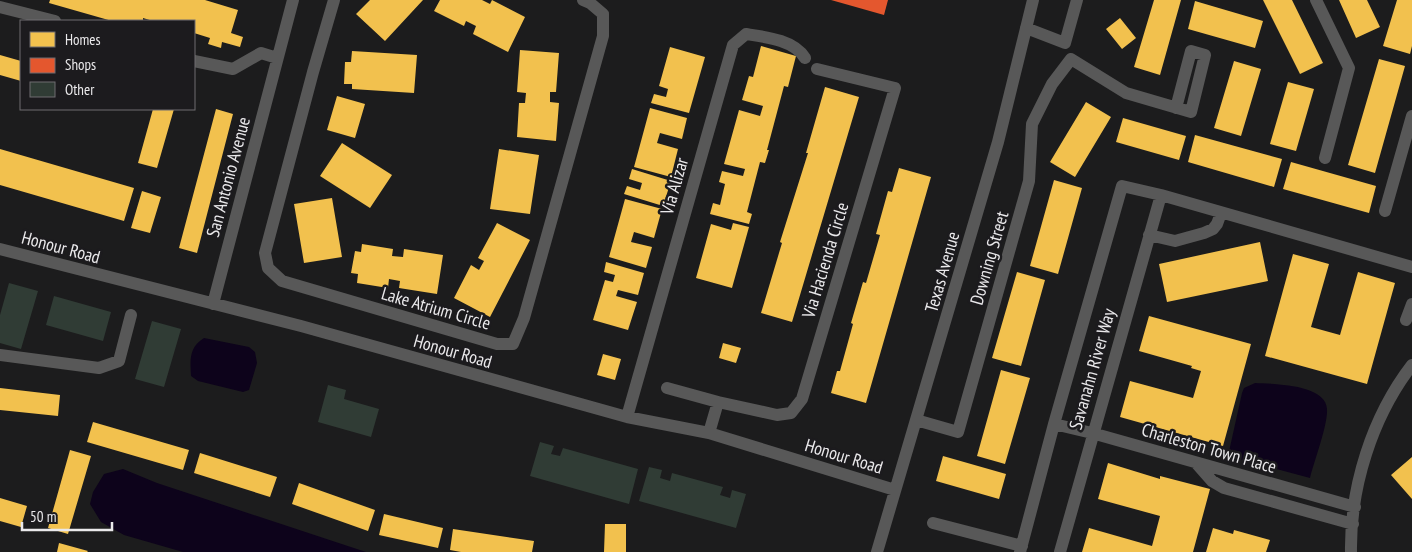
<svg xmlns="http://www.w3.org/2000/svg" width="1412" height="552" viewBox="0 0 1412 552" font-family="'PT Sans Narrow',sans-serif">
<rect width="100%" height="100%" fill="#1c1c1d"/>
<path fill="#0d031b" d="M204,338l45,9 6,5 2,11 -8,27 -6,2 -45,-11 -7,-5c-1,-16 -2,-29 13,-38z
M1255,383c18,1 71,1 72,26 1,16 -13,52 -17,69l-82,-22 14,-63 2,-5z
M123,469l34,14 209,69h-183l-59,-17 -23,-13 -11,-18 3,-12 11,-18z"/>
<path fill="#f2c14e" d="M50,0h155l33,10 -7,23 12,4 -3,10 -18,-5 -1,6 -13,-4 2,-6 -16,-5v-12h-41l-10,-3v3h-31l-63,-18z
M370,0h53l-38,41 -29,-27z
M440,0h42l8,4 2,-4 33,17 -17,35 -35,-18 3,-8 -10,-5 -2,5 -30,-15z
M1154,0h27l-21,75 -26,-8z
M1263,0h29l31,63 -23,11z
M1339,0h28l13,27 -24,11z
M1397,0h15v46l-2,8 -27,-8z
M1195,1l68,20 -8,27 -67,-19z
M1120,18l16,20 -14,11 -16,-20z
M761,46l35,10 -8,31 -4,-1 -17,64h2l-4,13 -5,-1 -13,50 5,2 -3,10 -39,-10 3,-11 7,2 5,-21 -6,-2 3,-11 21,5 2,-7 -21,-5 15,-54 21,6 3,-10 -21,-6 7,-24 4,1z
M670,47l35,10 -16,56 -38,-10 3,-9 12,3 2,-8 -9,-3z
M520,50l39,3 -3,39h-6v10l9,1 -3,38 -39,-4 2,-34h6l1,-10 -9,-1z
M352,51l65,4 -3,38 -62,-4v-5h-8l1,-22h6z
M0,55l21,6v20l-21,-6z
M1379,59l26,7 -30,107 -27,-8z
M1234,61l27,8 -20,67 -27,-8z
M1288,82l26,7 -18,62 -26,-7z
M825,87l34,10 -67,225 -31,-9 21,-70 -2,-1 28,-89h-2z
M337,96l28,8 -10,34 -28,-8z
M1086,102l25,15 -36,60 -25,-15z
M650,108l37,10 -5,21 -22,-6 -3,10 21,6 -7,28 -37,-10z
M153,109h21l-17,59 -19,-5z
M216,109l17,5 -36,139 -18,-5z
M1123,118l63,18 -7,24 -63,-18z
M1195,135l87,24 -8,28 -86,-25z
M342,143l50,32 -22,33 -50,-32z
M0,149l134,39 -10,33 -124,-36z
M499,149l40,6 -9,59 -40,-5z
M1291,162l85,24 -7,27 -86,-24z
M899,168l32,9 -65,226 -35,-10 6,-22h3l13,-47 -2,-1 12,-41 3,1 14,-48 -4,-1 12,-43 4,1z
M632,169l39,12 -8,25 -39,-12 3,-8 13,4 2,-7 -13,-4z
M1054,180l28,8 -24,86 -28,-8z
M142,191l19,6 -11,36 -19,-5z
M332,198l10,59 -38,6 -10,-59z
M625,199l37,10 -8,29 -20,-6 -3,10 21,5 -6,21 -37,-11z
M497,223l33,17 -40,77 -36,-19 17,-33 8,5 5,-9 -6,-3z
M733,223l16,4 -17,61 -36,-10 15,-54 20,6z
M1260,242l8,39 -101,21 -8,-38z
M362,244l31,5 -1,7 11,1 1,-8 39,6 -6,39 -38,-6 1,-7 -11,-2 -1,9 -31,-5 1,-9 -7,-1 4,-22 6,1z
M1293,254l36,10 -18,63 29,8 18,-63 37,11 -28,101 -102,-28z
M606,262l38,11 -6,22 -20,-5 -2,6 21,6 -9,28 -35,-10 12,-40 8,2 2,-7 -11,-3z
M1017,272l28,8 -24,86 -29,-8z
M1149,316l102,28 -28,102 -103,-29 10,-36 63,17 8,-27 -10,-3 1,-2 -53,-15z
M723,343l18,5 -5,15 -17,-5z
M603,354l18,5 -6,21 -18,-5z
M1001,370l29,8 -25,86 -28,-8z
M0,388l60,7 -2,21 -58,-6z
M93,422l96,28 -6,20 -96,-28z
M70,450l21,6 -23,78 -20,-6z
M200,453l77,24 -7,20 -76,-24z
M943,456l63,18 -7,25 -63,-18z
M1412,457v42l-21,-24z
M1108,463l52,16v-3l50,13 -17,63h-111l7,-24 63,18 8,-30 -62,-17z
M299,483l76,27 -7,21 -76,-27z
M0,498l27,8 -6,21 -21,-6z
M384,514l59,14 -5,20 -59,-13z
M605,524h21v28h-22z
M1213,528l20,6 1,-4 36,10 -4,12h-60z
M453,529l81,12 -2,11h-71l-11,-2z
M59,543l29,8 -1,1h-30z"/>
<path fill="#e4572e" d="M831,0h57l-4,15z"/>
<path fill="#303c35" d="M9,283l29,8 -17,58 -21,-6v-28z
M54,296l57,16 -8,29 -57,-16z
M152,321l29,8 -17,58 -29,-8z
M328,385l18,5 -2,9 35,10 -8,28 -53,-15z
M540,442l14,4 -3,8 9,2 3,-8 75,21 -9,35 -99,-28z
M649,467l13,3 -2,8 10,3 2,-8 51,14 -3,8 10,3 2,-8 14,4 -10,34 -97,-27z"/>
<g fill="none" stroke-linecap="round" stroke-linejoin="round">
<path stroke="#585858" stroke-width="12" d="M334,0l-21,72 -48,181 3,15 14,13 215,63h16l11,-26 79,-282v-22l-13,-11 -7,-3
M1316,0l33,68 -24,90
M0,7l55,14
M1026,28l39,15 12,-43
M194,61l39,8 28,-16 16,5
M1385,211l27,-95
M1149,235l26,6 29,-8 9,-4 4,-5 4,-11
M0,249l301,77 326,91 82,16 186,57
M213,304l80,-304
M1406,320l6,-16
M0,355l99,13 20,-7 12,-46
M667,388l51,14
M627,417l106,-372 13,-11c20,3 48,6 59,24
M916,420l42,12 71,-251 3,-57 20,-40 19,-25 55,34 65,19 14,-57 -14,-4 -15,57
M1054,424l38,9 263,74
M709,433l9,-31 59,13 14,-2 11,-14 93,-311 -78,-19
M1197,464l15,17 12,7 129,36
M933,523l89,23
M877,552l121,-410 35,-142
M1020,552l34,-128 68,-238 39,9 251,72
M1060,552l101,-357
M1351,552c-1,-65 21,-135 61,-187"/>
</g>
<g text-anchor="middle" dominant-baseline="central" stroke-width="5" stroke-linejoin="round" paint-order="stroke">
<g font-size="18" fill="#eae9eb" stroke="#1c1b1e">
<text transform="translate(228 177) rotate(-75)">San Antonio Avenue</text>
<text transform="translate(674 186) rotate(-74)">Via Alizar</text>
<text transform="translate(61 247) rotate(15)">Honour Road</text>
<text transform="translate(989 258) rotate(-74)">Downing Street</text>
<text transform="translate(825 260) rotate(-73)">Via Hacienda Circle</text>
<text transform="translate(942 272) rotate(-74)">Texas Avenue</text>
<text transform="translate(436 308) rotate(16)">Lake Atrium Circle</text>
<text transform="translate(453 351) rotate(16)">Honour Road</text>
<text transform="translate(1092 369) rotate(-74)">Savanahn River Way</text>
<text transform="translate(1209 448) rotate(16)">Charleston Town Place</text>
<text transform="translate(844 456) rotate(17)">Honour Road</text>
</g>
</g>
<rect x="20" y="20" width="175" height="90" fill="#1c1b1e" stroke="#6e6d70"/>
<rect x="30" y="32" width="25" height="15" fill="#f2c14e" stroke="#6e6d70"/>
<text x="65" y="45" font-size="15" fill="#eae9eb">Homes</text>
<rect x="30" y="58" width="25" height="15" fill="#e4572e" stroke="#6e6d70"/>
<text x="65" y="70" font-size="15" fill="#eae9eb">Shops</text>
<rect x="30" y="82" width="25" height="15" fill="#303c35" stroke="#6e6d70"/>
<text x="65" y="95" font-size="15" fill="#eae9eb">Other</text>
<path d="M22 522v8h90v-8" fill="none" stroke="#eae9eb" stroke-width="2.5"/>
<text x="30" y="522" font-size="15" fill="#eae9eb" stroke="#1c1b1e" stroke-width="4" paint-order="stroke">50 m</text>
</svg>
